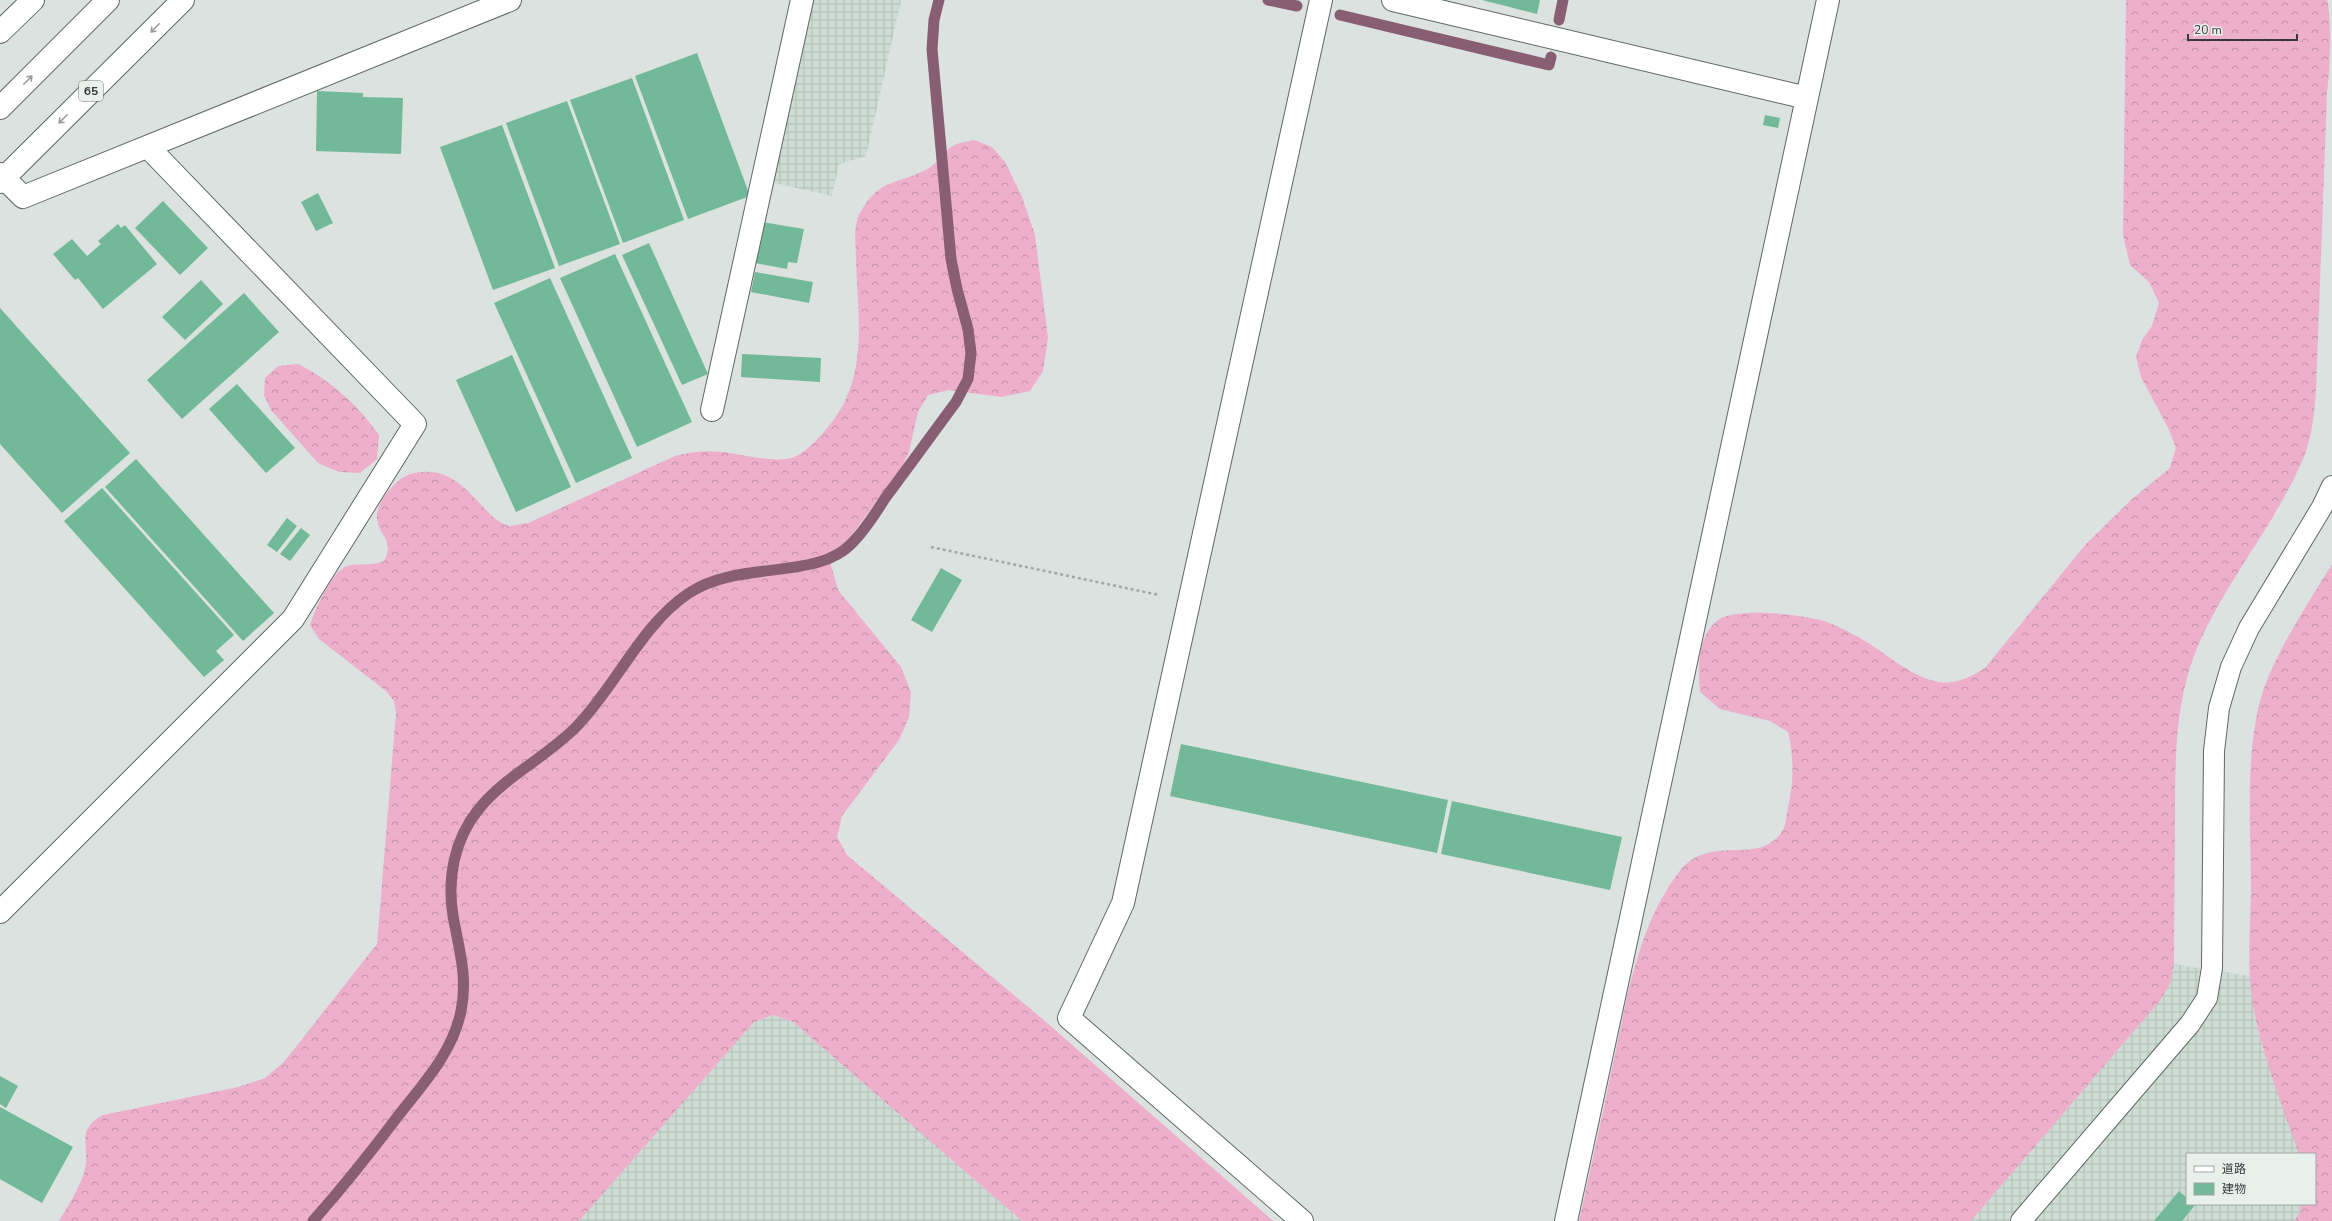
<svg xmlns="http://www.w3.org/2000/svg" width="2332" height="1221" viewBox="0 0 2332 1221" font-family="'Nunito Sans','Noto Sans JP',sans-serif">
<defs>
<pattern id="industrial-grid" width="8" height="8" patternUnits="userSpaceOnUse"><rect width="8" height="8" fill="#cddcd4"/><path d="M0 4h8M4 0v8" fill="none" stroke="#b1beb7"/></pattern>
<pattern id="forest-crowns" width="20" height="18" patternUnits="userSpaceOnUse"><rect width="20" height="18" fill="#edafcc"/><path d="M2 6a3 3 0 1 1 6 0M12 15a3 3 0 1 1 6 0" fill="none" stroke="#c18fa7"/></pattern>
</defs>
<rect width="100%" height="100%" fill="#dce2df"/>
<path fill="url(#industrial-grid)" d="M810,0h91l-35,156 -27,8 -7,32 -62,-14z
M2174,964l76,12 4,38 9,35 36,105h-112v50h114l-1,8 -6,9h-323l188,-219 11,-18z
M773,1015l20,7 229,199h-443l175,-199z"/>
<path fill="url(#forest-crowns)" d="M2126,0h201c5,17 3,71 0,93l-11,298c-2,23 -4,47 -13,68 -29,68 -80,125 -108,194 -21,55 -20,113 -20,171 0,46 -1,93 -1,140l-4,20 -11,18 -188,219h-392c12,-54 24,-108 35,-162 14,-65 24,-133 65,-187 32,-42 82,-2 105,-44 2,-6 3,-15 4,-21 6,-25 6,-50 0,-75l-18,-11 -50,-12 -20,-17c-2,-22 -3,-55 17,-71 18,-15 86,-6 107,0 12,4 25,11 36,17 25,14 50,39 79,44 17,3 33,-6 46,-14l101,-124 45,-44 39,-32 6,-20 -7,-18 -28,-53 -5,-20 6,-17 10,-14 7,-23 -10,-21 -19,-17 -7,-30z
M974,140l18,7 13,15 17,35 13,38 13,103 -5,33 -13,20 -29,6 -52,-7 -21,5 -10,17 -9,40 -7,15 -54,73 -13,9 -5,13 8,28 63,77 10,25 -2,25 -10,23 -57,76 -5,21 10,18 199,167 227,199h-251l-229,-199 -20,-7 -19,7 -175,199h-520c10,-17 21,-33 26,-52 5,-24 -10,-39 18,-54l135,-28 27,-9 19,-16 93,-118 19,-231 -2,-12 -8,-10 -67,-52 -9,-14c4,-13 21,-52 35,-58 10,-5 25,0 39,-6 11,-21 -4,-23 -7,-42 -2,-15 18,-40 33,-45 38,-10 55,14 79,39 5,5 13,12 21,13 5,0 12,-3 18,-3l147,-67c16,-4 30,-6 47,-4 20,2 53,12 72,5 10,-3 27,-21 34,-30 41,-48 30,-108 28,-167 0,-14 -3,-33 3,-45 20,-39 39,-29 70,-47 9,-6 14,-14 22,-21 5,-4 16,-5 23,-7z
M298,364c32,16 61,42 81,71l-2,24 -17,14 -21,-1 -21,-9 -47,-53 -7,-15 1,-17 13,-12z
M2332,564v657h-38l6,-9 1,-8h14v-50h-16c-16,-46 -34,-91 -44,-138 -9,-40 -5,-84 -4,-124 0,-65 -8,-152 16,-212 17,-41 42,-78 65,-116z"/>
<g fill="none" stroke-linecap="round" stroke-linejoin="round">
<path stroke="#885e72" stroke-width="11" d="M1268,0l29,6
M1340,15l209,50 2,-8
M1559,20l4,-20
M313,1221c30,-34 58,-69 85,-105 25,-32 55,-64 63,-105 7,-34 -2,-62 -8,-95 -6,-37 1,-76 25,-106 27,-34 69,-53 99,-84 39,-40 65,-102 112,-133 38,-25 88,-19 130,-31 12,-3 26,-11 34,-20 13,-13 23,-30 33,-45 24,-32 47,-64 70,-95l12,-23 3,-26 -3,-24 -11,-40 -6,-30 -19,-210 2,-29 5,-20"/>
</g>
<path fill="#71b999" d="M1482,0h58l-3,14z
M697,53l53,143 -62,23 -53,-143z
M632,78l52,142 -61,23 -53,-143z
M317,91l46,2v4l40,1 -2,56 -85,-3z
M567,101l53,143 -61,22 -53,-143z
M1765,115l15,3 -2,10 -15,-3z
M502,125l53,143 -62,22 -53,-143z
M318,193l15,30 -17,8 -15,-29z
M163,201l45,47 -28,27 -45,-47z
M762,222l42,7 -7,34 -9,-1 -1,7 -32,-6z
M118,224l3,4 4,-3 32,39 -54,45 -25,-31 -3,2 -22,-26 19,-15 15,17 14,-12 -3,-3z
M649,243l59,131 -26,11 -60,-130z
M615,254l77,168 -55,25 -77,-169z
M755,272l58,10 -4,21 -58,-11z
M550,278l82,180 -56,25 -82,-180z
M201,280l22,24 -38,36 -23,-23z
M244,293l35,39 -97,87 -35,-39z
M0,308l130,145 -68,60 -62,-69z
M742,354l79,4 -1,24 -79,-5z
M512,355l59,132 -55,25 -60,-132z
M237,384l58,64 -29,25 -57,-64z
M136,459l138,154 -31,28 -138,-154z
M102,488l132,147 -18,16 8,9 -20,17 -140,-156z
M287,518l10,8 -20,26 -10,-7z
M301,528l9,7 -20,26 -10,-7z
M941,568l21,12 -30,52 -21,-12z
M1181,744l267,56 -11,53 -267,-57z
M1452,801l170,36 -12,53 -169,-36z
M0,1076l18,10 -12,22 -6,-4z
M0,1107l73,40 -31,56 -42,-24z
M2179,1191l8,7v6l8,1 -13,16h-28z"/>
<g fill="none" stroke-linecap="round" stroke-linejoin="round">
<defs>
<path id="lane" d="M2021,1221l169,-197 17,-26 5,-30 2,-217 5,-43 12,-41 18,-39 73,-121 10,-21"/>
<path id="street" d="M1393,0l414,98
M0,32l33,-32
M0,174l23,23 487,-197
M712,410l90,-410
M0,912l293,-293 122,-195 -267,-277
M1302,1221l-233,-203 54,-115 198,-903
M1566,1221l262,-1221"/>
<path id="primary" d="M0,108l108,-108
M0,182l183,-182"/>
</defs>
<use href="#lane" stroke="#616764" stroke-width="22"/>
<use href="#street" stroke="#616764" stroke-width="24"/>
<use href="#primary" stroke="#616764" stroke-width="24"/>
<path stroke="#a2a7a4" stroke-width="2.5" stroke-dasharray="3 3" stroke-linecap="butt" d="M931,547l228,48"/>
<use href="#lane" stroke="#fff" stroke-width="20"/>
<use href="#street" stroke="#fff" stroke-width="22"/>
<use href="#primary" stroke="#fff" stroke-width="22"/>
</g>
<defs><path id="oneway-shaft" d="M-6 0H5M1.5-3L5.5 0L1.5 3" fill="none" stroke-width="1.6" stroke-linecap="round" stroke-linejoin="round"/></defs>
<g stroke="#9b9c9c">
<use href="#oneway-shaft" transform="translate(155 28) rotate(135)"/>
<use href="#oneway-shaft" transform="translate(28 80) rotate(-45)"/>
<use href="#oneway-shaft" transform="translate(63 119) rotate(135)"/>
</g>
<g text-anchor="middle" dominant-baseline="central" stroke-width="3" stroke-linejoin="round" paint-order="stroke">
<rect fill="#e9f0ec" stroke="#6c716f" stroke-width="1" x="79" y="81" width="24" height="20" rx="3"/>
<g font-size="12" font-weight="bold" fill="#373a39">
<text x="91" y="91">65</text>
</g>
</g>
<rect x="2186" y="1153" width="130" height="52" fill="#e9f0ec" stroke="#a2a7a4"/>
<rect x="2194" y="1166" width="20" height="6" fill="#ffffff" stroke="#a2a7a4"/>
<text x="2222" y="1173" font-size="12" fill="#373a39">道路</text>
<rect x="2194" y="1183" width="20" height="12" fill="#71b999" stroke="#a2a7a4"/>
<text x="2222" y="1193" font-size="12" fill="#373a39">建物</text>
<path d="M2188 34v6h109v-6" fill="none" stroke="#373a39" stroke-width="2"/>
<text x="2194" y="34" font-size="12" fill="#373a39" stroke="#e9f0ec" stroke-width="3" paint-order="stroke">20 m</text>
</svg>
